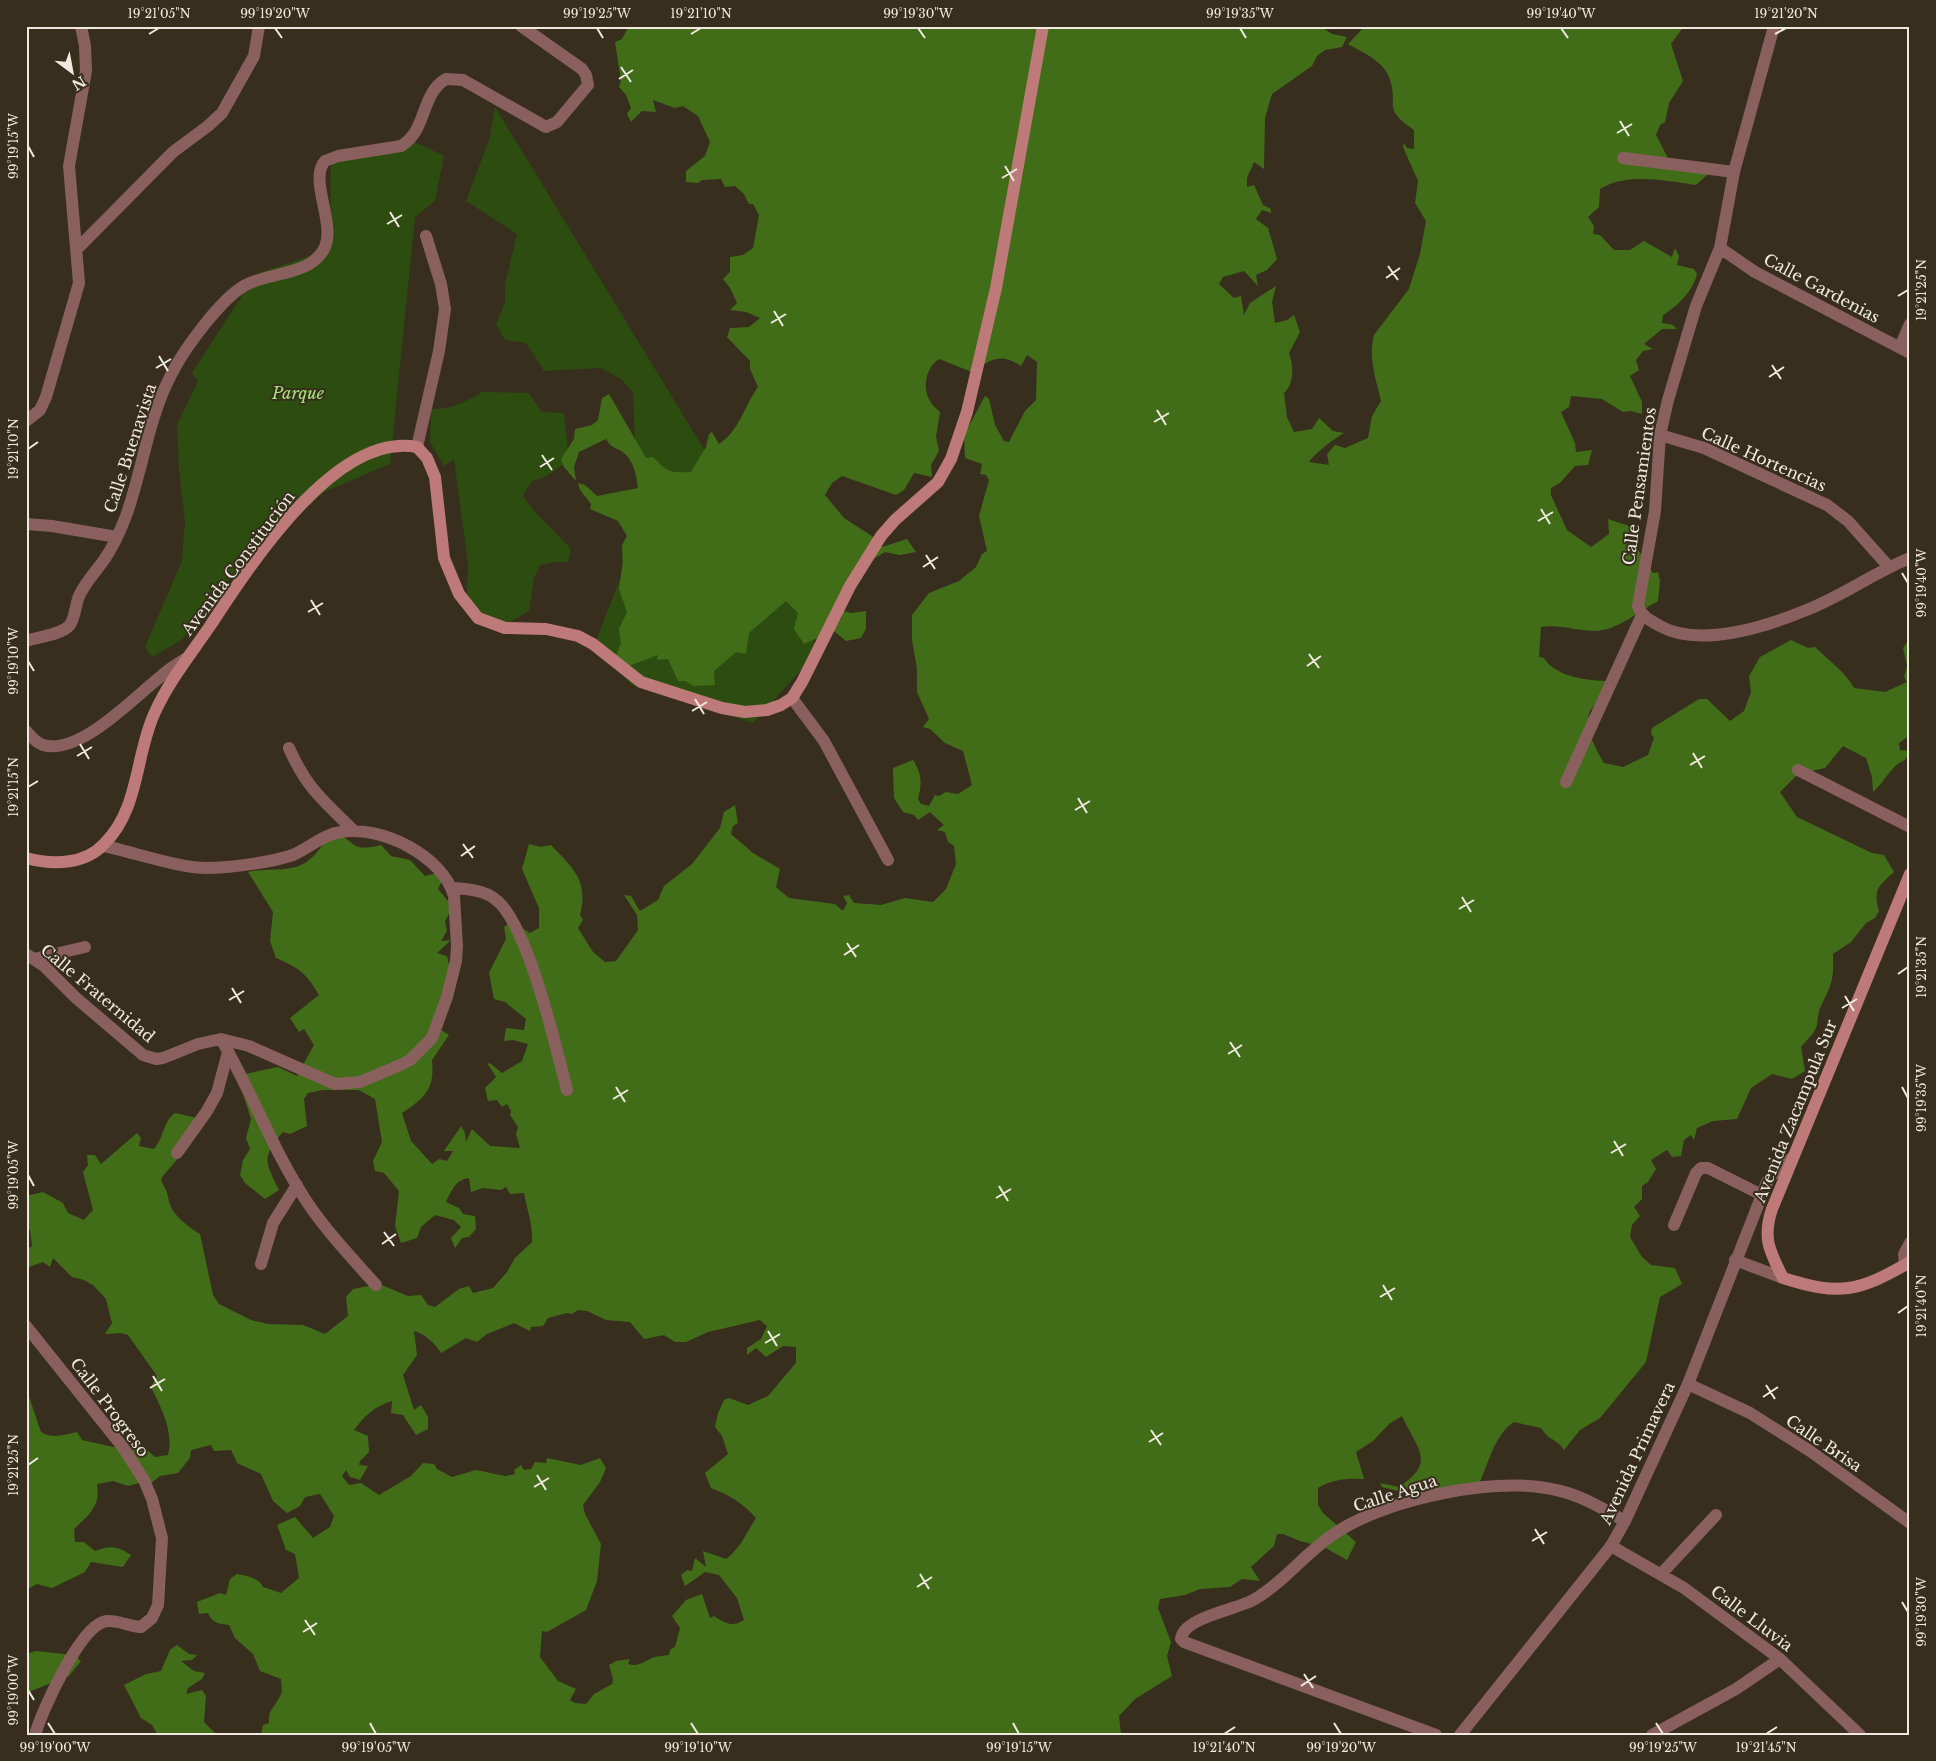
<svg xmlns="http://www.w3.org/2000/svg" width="1936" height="1761" viewBox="0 0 1936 1761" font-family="'Libre Baskerville',serif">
<rect width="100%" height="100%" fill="#372e1d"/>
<path fill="#2c4d0f" d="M495,107l284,465 39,79 -65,72 -121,-38 -35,-37 1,-13 25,-63 -1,-18 15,-61 -4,-101 -11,-12 -21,-12 -57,3 -18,-28 -21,-3 -9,-16 9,-22v-18l12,-50 -51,-33 24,-64z
M411,140l33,16 -9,45 -20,16 -25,247 -66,28 -117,108 -24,39 -31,18 -7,-10 37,-86 3,-40 -6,-52 -2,-44 21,-44 -6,-8 64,-99 63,-21 11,-17 1,-79z
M482,392l47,1 13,19 22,1 5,48c-15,8 -20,17 -37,20l-9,14 10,15 38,39 -3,13h-13l-15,3 -6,13 -5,33 -30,18 -32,-29 1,-36 -14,-105 -10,7 -14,-24 1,-33c19,1 35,-7 51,-17z"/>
<path fill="#416d19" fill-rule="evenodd" d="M629,26h691l12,8 15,3 -5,10 -17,3 -8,6 -5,10 -40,28 -7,24 -1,51 -10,-7 -7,16v9l7,-2 9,20 8,4v4l-9,-3 -6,9 12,9 9,31 -10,11 -11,5 2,11 -14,-15 -21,6 -4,7 15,14 7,-2 3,19 6,-12 26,-17 -4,16 3,21 12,-3 7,-5 6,17 -11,21c5,13 5,31 -5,40l3,24 7,15 18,-3 7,-11 14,13 11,2c-9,5 -29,20 -35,29l20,3 -2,-11 8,-9 10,3 23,-10 4,-22 9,-15c-5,-21 -13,-44 -7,-66l35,-46 11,-35 6,-33 -11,-18 3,-22 -15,-34 1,-4 3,5 7,1v-19c-34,-24 -14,-23 -25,-53 -6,-16 -27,-25 -41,-33l17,-18h319l-13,18 12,37 -14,22 -4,19 -5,3 -4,10 13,25 40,13 -13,12c-30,-4 -69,-13 -96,4l-1,18 -11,10 6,9 -1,8 7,1 14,15h16l14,-9 28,16 3,-9 4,8 -2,9 17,4 3,5c-4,17 -19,32 -34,41l-1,8 11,2 4,4h-15l-18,15 9,5 -10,2 -7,9 3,10 -9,6 12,26v12l-11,-3 -8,1 -21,-13 -31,-3 -2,11 -8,5 14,31 1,9 16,-2 -4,15 -13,1 -15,17 -9,5v7l16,35 24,17 18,-13 -1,-15 30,10 -1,19 16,25 5,-1 2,9 -2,20c-19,10 -40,29 -62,30 -19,0 -36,-7 -55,-4l-2,30 5,1c11,19 45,23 65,23l5,8c-7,6 -17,12 -22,19 -11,14 4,42 12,55l19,4 25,-12 6,-17 -3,-5 1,-5 47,-29h8l23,22 14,-10 7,-19 -2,-16 11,-19 31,-17 17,8 7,-1c14,14 30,24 39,41l31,4 22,-10 -3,-5 3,-11 -4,-18 7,-10v97l-11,8 1,7 10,1 -5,9c-14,5 -20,22 -32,32l-1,-15 -6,-19 -23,-12 -18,22 -27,6 -18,18 17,25 75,36 12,2 10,17c-16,14 -21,18 -15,39l-4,7 -9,5 -15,19 -18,12c1,25 -1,30 -12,52 -3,5 -3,13 -4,19 -3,10 -10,14 -16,22l4,24 -13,8 -20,-5 -21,14 -14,31 -24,2 -16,7 -3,12 -3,-5 -7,5 -3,16 -9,1 -5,-7 -16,10 5,9 -8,13 -6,4v13l-8,8 6,9 -8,9 -2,12 12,20 9,8 24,3 7,16 -22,13 -14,65 -46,56 -20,12 -16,20c-6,-11 -15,-9 -23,-22l-27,-6c-20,13 -25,41 -35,62l-38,11 -31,-8 -4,6 -24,-6 -2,-4 19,4c38,-25 18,-38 3,-71l-13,8 -16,17 -17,11 8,27c-16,-1 -32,0 -46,9v17l5,8 33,29 -9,18 -23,-13 -24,-6 -17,-7h-6l-3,12 -23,21 9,14 -18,-2 -12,8 -30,2 -15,6 -25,4 -2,9 13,34 -4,14 5,20 -37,23 -16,17 2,19h-860l2,-10 6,-2c-2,-13 7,-17 11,-27 3,-4 1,-12 1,-17l-21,-8 -7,-17 -18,-16 -6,-13c-10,-1 -17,-2 -21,-12l-9,1 -2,-12 23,-9 6,2 4,-16 7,-5c8,1 22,4 26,13l18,6 18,-15 -4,-24 -9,-4 -9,-25 18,-8 18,21 17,-11 4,-11 -14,-22 -15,3 -5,9 -13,7 -14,-12 -12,-27 -24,-11 -6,-13 -17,1 -3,-6 -20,5 -1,8 -12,15 -18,3 -10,8 -11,-1 -11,3 -15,-5 -16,3c4,22 -8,31 -23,45l1,13h9l11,9c15,-6 22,-5 36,4l-8,12 -32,-5 -6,10 -33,16 -15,-4 -11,6v-202l15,44c10,7 24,3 36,0l5,8 31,7 27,-3 15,13 13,-2c6,-24 -7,-47 -17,-68l6,-11 -29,-41 -7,-2 -16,1 7,-11 -6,-24 -13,-14 -9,-5 -12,-3 -19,-19 -3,9 -7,-5 -17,6v-18l6,-4 -2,-16 -4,-4v-30l17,-4 20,11 5,10 16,7 9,-10 -10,-38 5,-7 -1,-10h8l6,9 36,-31 4,5 -2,8 15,3c10,-11 9,-28 21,-36l26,6 -21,37 -18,21 -1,4c8,12 6,16 10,26 4,10 19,21 29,27l13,61 6,9 32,16 17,4 35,1 22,9 23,-18 -2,-19 7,-8 26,-5 29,12 13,-1 7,10 7,2 24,-18 10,-3 4,7 20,-5 14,-16 8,-14 17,-16c1,-17 -5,-32 -8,-49l-14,1 -4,-7 -5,3 -18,-2 -12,4 -2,-14c-14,2 -17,12 -23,24l13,6 4,6 12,2 1,13 -7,8 -7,1 -7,10 -4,-10 10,-11 -7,-7 -19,-5 -14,12 -4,11 -16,5 -6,-17 4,-35 -15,-18 -9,-2 -2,-10 9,-19 -7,-43 -16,-9h-36l-15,3 -4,6 3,27 -17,8 -7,-2c-22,26 -18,29 -4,58l-14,9 -20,-16 -5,-8 3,-15 7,-11 -4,-11 5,-19 -7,-22 1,-23 33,-7 19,9 17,-31 -10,-16 -5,3 -9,-14 29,-23c-13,-22 -20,-27 -43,-37l-6,-17 3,-29 -25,-40c20,-5 44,2 61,-12 9,-7 16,-19 23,-28 27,9 16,21 49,13l10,11 19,4 15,16 16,-4 1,9 -4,8 15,18 -8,14 2,10 -6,10 10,-1 -14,13 10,3 7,30 -16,42 11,7 -17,25c3,29 -7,38 -30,53l9,28 21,23 7,-5 8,2 6,-10h-9l17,-25 4,7 1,9 6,-13 18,17 30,2 -4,-14 2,-7 -8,-12 1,-4 -4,-7 -5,3 -5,-7 -9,1 -3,-13 11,-11 -9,-14 4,1 11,9 20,-12 6,-17 -15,-4 -9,1 2,-13 18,2 2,-11 -21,-17 -11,-3 -5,-26 17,-34 -2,-12 8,-5 18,11 9,-5v-20l-17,-39 7,-25 12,3 10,-2c22,23 38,36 29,70l3,5 -5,8 15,24 12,10 11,-1 22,-31 -1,-15 -13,-20 7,1 9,15 18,-11 6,-14 28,-22 28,-36 4,-16 11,-7 3,18 -5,3 -2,8 22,19 27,16 -4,18 13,11 46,6 8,7 4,-8 -4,-7 6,-1 5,8 27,2 24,-7 28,4 13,-13 10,-25 -2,-18 -6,-4 -3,-10 -8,-2 7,-5 -14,-13 -12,8 -4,-5 -11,-3 -9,-14 -1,-30 20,-8c9,14 9,23 5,39l3,5 8,2 6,-11 4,1 7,-4 12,2 14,-9 -9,-34 -18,-8 -15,-14 -7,-2 6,-8 -12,-27v-23l-5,-29v-25l17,-22 30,-12 17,-14 6,-13 5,-3 -8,-35 10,-36 -3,-5 -6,-1 2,-10 -17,-6 -1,-23 21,-39 4,3 6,26 9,16 5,1 16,-31 11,-11 1,-38 -10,-7 -6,11c-22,-14 -30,-6 -49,6l-33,-13c-12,7 -17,27 -10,40 2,5 7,9 11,13l-4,25 3,14 -8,14 1,12 -18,-4 -10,17 -8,5 -54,-19 -10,7 -7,12 19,23 34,22 4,7 25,-8 9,13 -16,3 -15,-3 -23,14 -28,51 7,2 2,-8 8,2 15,-2v18l-5,9 -15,3 -12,-10 -30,13 -10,-15 4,-16 -12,-12 -37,32 -3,21 -10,-2 -22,19 1,14 -21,1 -9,-5h-7l-10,-22 -11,1 1,-5 -40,15 -3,-11 6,-16 -2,-14 8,-17 -8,-23 4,-28 -1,-16 5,-9 -9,-15 -28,-12 1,-5 -11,-14 -2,-7 7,2 12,11 41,-8c-1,-11 -4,-26 -13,-34 -8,-8 -12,-3 -19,-15l-27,13 -5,15 2,14 -12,-14 -3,-8 13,-20 1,-10 17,-4 6,-5 4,-22 7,-4 37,64 7,-1c14,15 17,16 38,15l15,-25 3,-13 3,-2 7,12c21,-14 24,-36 39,-57l-8,-18v-8l-23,-24 3,-9 19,-1 11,-9 -14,-6 -16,-2 7,-7 -7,-15 -7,-9 7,-7v-15l13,-2 10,-7 6,-33 -6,-11h-4l-5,-10 -9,-8 -10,1 -4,-8 -19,1 -4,3 -12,-1v-11l19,-15 5,-14 -12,-26 -15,-10 -8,2 -22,-8 3,12 -14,-1 -11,11 -4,-8 4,-6 -5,-13 -7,-8 2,-6 -6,-39 7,-3zM578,1310l9,1 19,9 24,2 14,17 20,-4 11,7h11l22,-10 52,-12 7,6 -6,13 -14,9v7l9,-7 10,9 17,-11 13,1v16l-28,33 -20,9 -19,-7 -5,2 -6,13 -3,14 7,9 6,18 -23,19 6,15c18,7 32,15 45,30 -9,14 -17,32 -30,41l-23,-8 3,16 -11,-9 -3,13 -5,-1 -6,5 4,11 20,-14 14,3 18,23 7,22c-12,8 -19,3 -30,-4l-4,2 -8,-24 -16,6 -14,16 8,12 -5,19 -5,3 -1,5c-5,1 -12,1 -17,3 -9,4 -13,9 -24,6l2,-5 -14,2 -7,4 4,14 -1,5 -18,10 -8,10 -11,-1 -5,-3 6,-11 -18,-8 -18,-24 2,-26 5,1 39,-22 11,-29 4,-37 -16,-30 -2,-9 17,-23 6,-14 -6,-10 -19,7 -34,-7 -1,5 -11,-1 -4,7 -7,1 -3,-5 -7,5 1,4 -10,2 -29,-6 -24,7 -15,-8 -3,-5 -11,-1 -12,13 -32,19 -18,-12 -12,2 -7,-9 4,-6 4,7 10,3 8,-14 -9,-1 1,-4 9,-9 -1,-16 -14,-6c11,-15 20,-23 38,-29l-1,12 12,2 13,20 12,-6v-12l-7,-12 -7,5 -11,-35 14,-20 -3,-24c10,2 22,13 27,22l25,-15 11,4 10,-8 27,-11 16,8 1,-4 12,-1 5,-8 19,-5 5,1z
M177,1645l12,9 8,1 -5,5 -11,1 13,10 11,2 -3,6 -14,9 -2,6 16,-4 4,6 -2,26 13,13h-59l-6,-10 -11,-7 -17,-33 22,-11 15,-3 9,-21z
M36,1651l38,4 7,6 -12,15 -43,17v-39z"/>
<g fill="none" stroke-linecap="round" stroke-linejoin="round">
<path stroke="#8a605f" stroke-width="12" d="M1774,26l-40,146 -14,76 -24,58 -28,94 -8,35 -5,76 -17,95c4,11 13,15 22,20 39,22 105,1 144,-15 37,-14 69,-38 106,-53
M1623,158l111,14
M1720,248l35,24 155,81
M77,249l96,-97 35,-26 14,-13 32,-57 5,-30
M1900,347l10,-23
M26,421l14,-11 6,-13 33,-114 -10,-117 17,-95 -1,-25 -4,-20
M1660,435l44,13 123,57 21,16 41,46
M417,447l22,-96 6,-42 -4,-25 -15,-48
M26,524l26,2 65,11
M26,641c12,-4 34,-6 43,-15 7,-8 6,-23 11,-32 6,-12 16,-23 24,-34 9,-13 16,-28 22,-44 17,-47 22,-98 46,-143 12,-24 49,-74 72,-87 23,-14 66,-10 80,-37 13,-24 -16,-70 1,-88l13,-5 63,-10c27,-16 19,-52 45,-67l17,1 83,47 11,-5 31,-37 -2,-10 -4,-6 -61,-43
M792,698l32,43 64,119
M26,731c5,5 10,12 17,14 36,11 90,-47 116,-67 8,-8 18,-14 28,-20
M289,748c18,41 34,52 65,83
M1798,770l112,57
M1566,782l76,-167
M452,888c14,1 32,2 43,11 33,24 61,149 72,191
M26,954l18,12 31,31 68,58 13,4 7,-1 35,-14 23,-5 28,7 86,38 25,-2 38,-16 12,-6 22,-22 15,-41 9,-36 1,-15 -3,-50c-11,-40 -73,-71 -113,-64 -17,2 -32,16 -48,23 -20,7 -64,13 -86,13 -28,0 -74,-16 -103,-22
M34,959l51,-12
M221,1039c31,53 52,112 86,163 20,30 45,56 69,83
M177,1153l30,-42 10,-18 11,-41
M1674,1225l22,-52 5,-5h7l54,27
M1735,1260l48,18
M261,1264l12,-41 24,-38
M1905,1265l-1,-11 6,-11
M26,1326l96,120 22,34 8,19 10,39 -4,67 -6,13 -11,9c-11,0 -27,-9 -38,-5 -24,8 -61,88 -68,113
M1688,1384l62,29 60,38 100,72
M1611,1546l73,42 96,71 80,76
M1661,1574l55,-59
M1436,1735l-252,-93 -3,-3c2,-22 56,-29 74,-40 31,-18 53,-50 85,-69 52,-32 156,-54 216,-40 25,5 47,19 69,31
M1652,1735l84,-46 44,-30"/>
<path stroke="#8a605f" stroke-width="12" d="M1460,1735l151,-189 14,-25 63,-137 79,-202 4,-6 22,-19"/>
<path stroke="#bd7a79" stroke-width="12" d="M26,858c26,7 59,7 78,-14 36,-35 31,-90 51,-132 14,-31 36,-58 55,-86 39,-59 125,-195 207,-179l10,11 8,19 9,81 15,36 19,24 27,10 41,1 32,7 15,8 48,38 81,26 23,4 22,-2 14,-5 11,-7 10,-16 48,-96 31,-50 14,-16 43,-38 13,-23 16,-47 29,-124 47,-262
M1910,874l-138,335c-10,29 -2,43 11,69 57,18 75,14 127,-16"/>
</g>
<path fill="none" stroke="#f0e9df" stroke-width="2" d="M275,28l7,10M597,28l6,10M918,28l7,10M1240,28l6,10M1561,28l7,10M149,34l10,-6M691,34l10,-6M1775,34l11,-6M621,67l10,15M619,79l14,-9M1620,121l9,15M1617,133l15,-9M28,146l6,11M1005,166l9,15M1002,178l15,-9M390,212l9,15M387,224l15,-9M1388,266l10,14M1386,278l14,-10M1898,296l10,-6M774,311l9,15M771,323l15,-9M159,356l9,15M1772,365l9,14M156,368l15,-9M1769,377l15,-10M1157,410l9,15M1154,422l15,-9M28,449l10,-7M542,455l10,15M540,467l14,-9M1541,509l9,15M1538,521l15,-9M926,555l9,14M923,567l15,-10M1902,573l6,10M311,600l9,15M308,612l15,-9M1309,654l10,14M28,661l6,10M1307,666l14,-10M695,699l9,15M692,711l15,-9M80,744l9,15M1693,753l9,15M77,756l15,-9M1690,765l15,-9M28,787l10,-6M1078,798l9,15M1075,810l15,-9M463,844l10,14M461,856l14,-10M1462,897l9,15M1459,909l15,-9M847,943l9,14M844,955l15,-10M1898,974l10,-7M232,988l9,15M1845,996l9,15M229,1000l15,-9M1842,1008l15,-9M1230,1042l10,15M1228,1054l14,-9M616,1087l9,15M1902,1087l6,11M613,1099l15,-9M1614,1141l9,15M1611,1153l15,-9M28,1175l6,11M999,1186l9,15M996,1198l15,-9M384,1232l10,14M382,1244l14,-10M1383,1285l9,15M1380,1297l15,-9M1898,1313l10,-7M768,1331l9,15M765,1343l15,-9M153,1376l9,15M1766,1385l9,14M150,1388l15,-9M1763,1397l15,-10M1151,1430l10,15M1149,1442l14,-9M28,1465l10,-7M537,1475l9,15M534,1487l15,-9M1535,1529l9,15M1532,1541l15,-9M920,1574l9,15M917,1587l15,-10M1902,1602l6,10M305,1620l10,15M303,1632l14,-9M1304,1674l9,14M1301,1686l15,-10M28,1690l6,10M48,1723l7,11M370,1723l6,11M691,1723l7,11M1013,1723l6,11M1334,1723l7,11M1656,1723l7,11M1224,1734l11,-7M1766,1734l11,-7"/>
<g text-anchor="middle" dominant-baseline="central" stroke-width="4" stroke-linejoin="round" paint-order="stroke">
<g font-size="16" fill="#f0e9df" stroke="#372e1d">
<text transform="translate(1822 288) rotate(28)">Calle Gardenias</text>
<text transform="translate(130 448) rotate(-72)">Calle Buenavista</text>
<text transform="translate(1764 459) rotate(24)">Calle Hortencias</text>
<text transform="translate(1639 486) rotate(-82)">Calle Pensamientos</text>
<text transform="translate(238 563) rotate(-53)">Avenida Constitución</text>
<text transform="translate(98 993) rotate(40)">Calle Fraternidad</text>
<text transform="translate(1795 1111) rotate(-68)">Avenida Zacampula Sur</text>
<text transform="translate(110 1407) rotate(53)">Calle Progreso</text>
<text transform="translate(1824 1443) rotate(34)">Calle Brisa</text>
<text transform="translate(1637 1453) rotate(-65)">Avenida Primavera</text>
<text transform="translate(1395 1493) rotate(-18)">Calle Agua</text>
<text transform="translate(1752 1618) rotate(37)">Calle Lluvia</text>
</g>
<g font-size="16" font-style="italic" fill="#a7e57b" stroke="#372e1d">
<text x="298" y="393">Parque</text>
</g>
</g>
<rect width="1936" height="1761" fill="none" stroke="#372e1d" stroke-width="55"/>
<g transform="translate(72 72) rotate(148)" stroke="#372e1d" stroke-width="4" paint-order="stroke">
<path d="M0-4L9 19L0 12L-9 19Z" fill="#f0e9df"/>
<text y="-8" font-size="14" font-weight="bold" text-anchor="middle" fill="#f0e9df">N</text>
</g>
<rect x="28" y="28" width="1880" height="1706" fill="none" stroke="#f0e9df" stroke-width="2"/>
<g font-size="12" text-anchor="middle" fill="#f0e9df">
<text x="159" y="18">19°21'05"N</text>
<text x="275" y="18">99°19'20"W</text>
<text x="597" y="18">99°19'25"W</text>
<text x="701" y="18">19°21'10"N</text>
<text x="918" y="18">99°19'30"W</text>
<text x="1240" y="18">99°19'35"W</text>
<text x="1561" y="18">99°19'40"W</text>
<text x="1786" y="18">19°21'20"N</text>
<text transform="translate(14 146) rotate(-90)" y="4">99°19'15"W</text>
<text transform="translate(1922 290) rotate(-90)" y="4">19°21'25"N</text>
<text transform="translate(14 449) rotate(-90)" y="4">19°21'10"N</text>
<text transform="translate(1922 583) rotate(-90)" y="4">99°19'40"W</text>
<text transform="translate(14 661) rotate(-90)" y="4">99°19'10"W</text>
<text transform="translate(14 787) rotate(-90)" y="4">19°21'15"N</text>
<text transform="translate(1922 967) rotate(-90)" y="4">19°21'35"N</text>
<text transform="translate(1922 1098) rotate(-90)" y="4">99°19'35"W</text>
<text transform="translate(14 1175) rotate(-90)" y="4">99°19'05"W</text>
<text transform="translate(1922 1306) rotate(-90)" y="4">19°21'40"N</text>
<text transform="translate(14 1465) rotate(-90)" y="4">19°21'25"N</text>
<text transform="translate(1922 1612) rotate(-90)" y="4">99°19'30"W</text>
<text transform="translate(14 1690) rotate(-90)" y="4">99°19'00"W</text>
<text x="55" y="1752">99°19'00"W</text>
<text x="376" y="1752">99°19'05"W</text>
<text x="698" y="1752">99°19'10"W</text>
<text x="1019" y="1752">99°19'15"W</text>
<text x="1224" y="1752">19°21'40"N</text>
<text x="1341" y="1752">99°19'20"W</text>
<text x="1663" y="1752">99°19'25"W</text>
<text x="1766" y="1752">19°21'45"N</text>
</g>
</svg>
